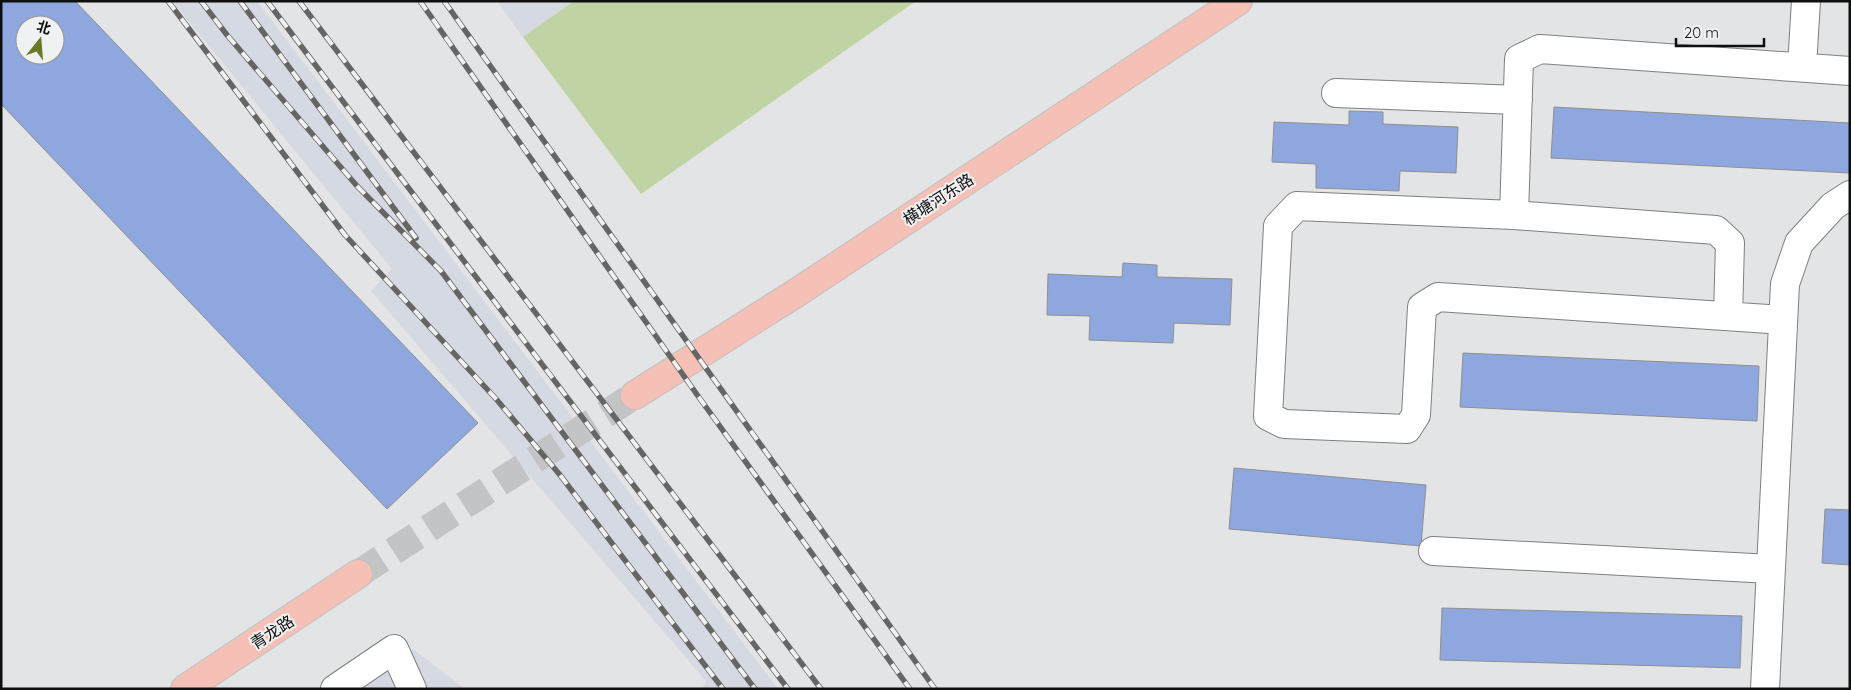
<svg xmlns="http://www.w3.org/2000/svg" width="1851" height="690" viewBox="0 0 1851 690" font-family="Quicksand,'Noto Sans SC',sans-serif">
<rect width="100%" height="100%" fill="#e3e4e5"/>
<path fill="#d5d9e1" d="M172,1h85l521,688h-76l4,-8 -335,-390 21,-22z
M497,1h77l-51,36z
M413,649l52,40h-107z"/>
<path fill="#c0d3a4" d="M574,1h342l-275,193 -118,-157z"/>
<path fill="#8ea7de" stroke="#8e8f90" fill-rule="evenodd" d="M1,1h74l403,422 -91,86 -386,-405zM25,25h30v30h-30z
M1554,107l296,16v50l-299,-15z
M1349,111l34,1v12l75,3 -2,46 -56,-2 -1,20 -83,-3v-24l-44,-2 2,-40 75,3z
M1123,263l34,2v12l75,2 -2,46 -56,-2 -1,20 -84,-3 1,-24 -43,-1 1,-41 74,3z
M1463,353l296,13 -2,55 -297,-14z
M1234,468l192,17 -5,61 -192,-17z
M1825,509l25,1v55l-28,-2z
M1442,608l300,8 -2,52 -300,-8z"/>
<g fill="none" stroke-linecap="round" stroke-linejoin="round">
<path stroke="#c3c4c5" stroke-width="28" stroke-dasharray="28 14" stroke-linecap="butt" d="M358,574l277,-179"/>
<defs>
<path id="minor" d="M1802,66l4,-65
M1336,93l182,7
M1514,215l5,-156 21,-10 310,22
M1728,316l2,-73 -14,-13 -202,-15 -217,-9 -19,20 -10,190 16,8 123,5 9,-14 6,-108 16,-10 345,23
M1433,551l338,18
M335,689l59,-40 18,40
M1765,689l20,-405 14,-41 34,-37 17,-11"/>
<path id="major" d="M635,395l158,-100 445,-294
M185,689l173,-115"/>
</defs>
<use href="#minor" stroke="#7e7f80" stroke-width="30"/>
<use href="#major" stroke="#c0c1c1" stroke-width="30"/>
<use href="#minor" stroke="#fff" stroke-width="28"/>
<use href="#major" stroke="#f5c0b5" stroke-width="28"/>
<defs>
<path id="rail" d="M168,1l177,234 152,165 63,75 163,214
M201,1l26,34 130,151 84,85 314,418
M240,1l176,237
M267,1l521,688
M299,1l522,688
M420,1l278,395 212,293
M444,1l491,688"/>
</defs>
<use href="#rail" stroke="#646565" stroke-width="5.5"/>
<use href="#rail" stroke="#f0f1f2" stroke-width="4" stroke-dasharray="11" stroke-linecap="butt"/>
</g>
<g text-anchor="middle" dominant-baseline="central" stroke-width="4" stroke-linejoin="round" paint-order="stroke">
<g font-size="16" fill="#0e0f0f" stroke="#f0f1f2">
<text transform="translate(938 199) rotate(-33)">横塘河东路</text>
<text transform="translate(272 632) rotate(-33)">青龙路</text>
</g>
</g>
<rect width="1851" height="690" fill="none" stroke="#0e0f0f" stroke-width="5"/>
<g transform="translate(40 40) rotate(17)"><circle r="24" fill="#f0f1f2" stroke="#969797"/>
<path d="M0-4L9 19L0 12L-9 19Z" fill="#6a7926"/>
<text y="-8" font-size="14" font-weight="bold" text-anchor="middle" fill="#0e0f0f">北</text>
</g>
<path d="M1676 38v8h88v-8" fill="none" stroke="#0e0f0f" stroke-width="2.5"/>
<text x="1684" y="38" font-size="15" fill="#0e0f0f" stroke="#f0f1f2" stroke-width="4" paint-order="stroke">20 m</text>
</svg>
